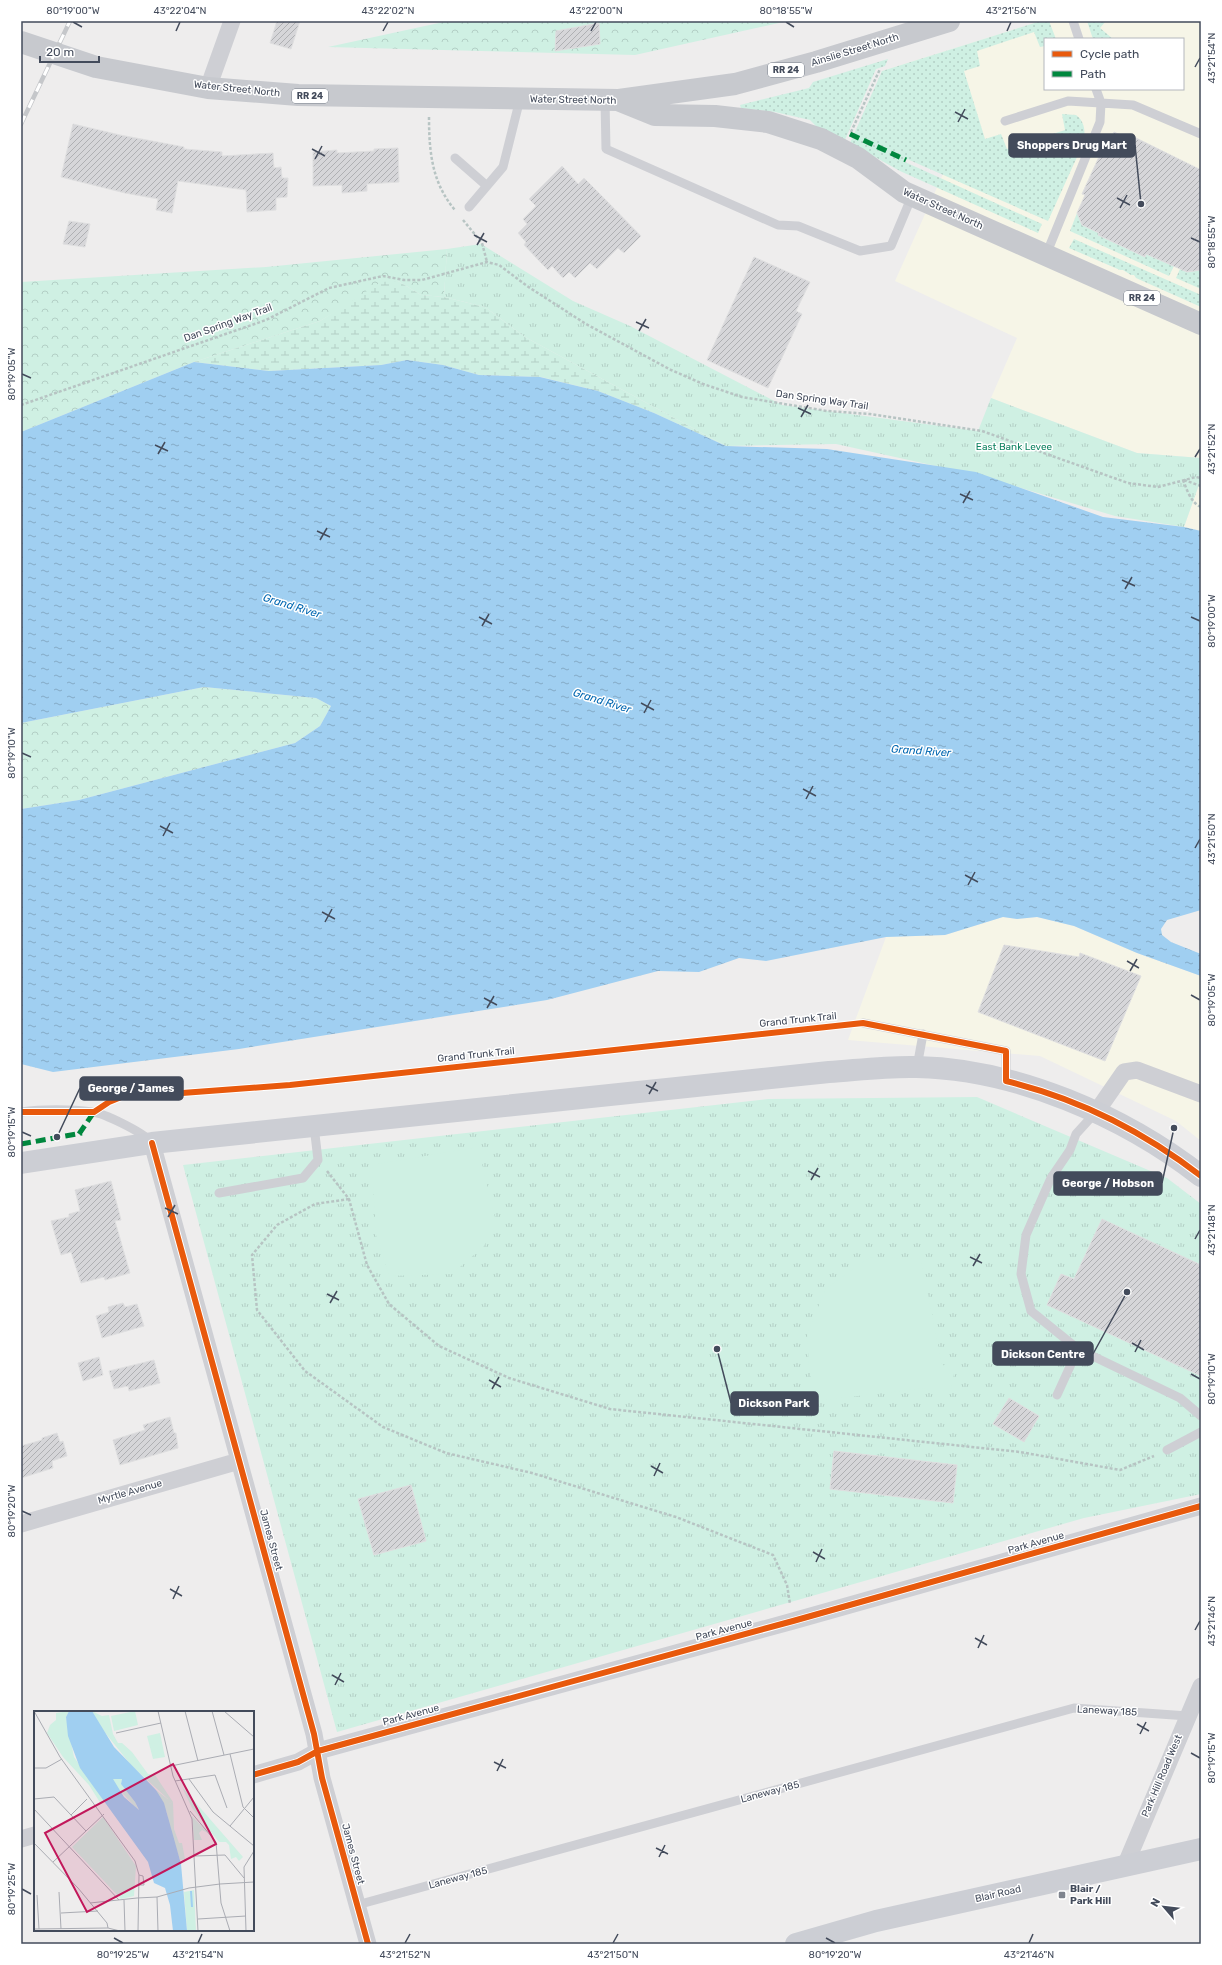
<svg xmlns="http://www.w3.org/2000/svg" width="1222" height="1965" viewBox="0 0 1222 1965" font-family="Rubik,sans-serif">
<defs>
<pattern id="grass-dots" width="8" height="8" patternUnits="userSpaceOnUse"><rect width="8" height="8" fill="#cff0e3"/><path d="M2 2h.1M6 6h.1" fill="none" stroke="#b3cfc5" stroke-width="1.8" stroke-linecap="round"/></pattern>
<pattern id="forest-crowns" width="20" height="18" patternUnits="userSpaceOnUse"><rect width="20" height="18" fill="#cff0e3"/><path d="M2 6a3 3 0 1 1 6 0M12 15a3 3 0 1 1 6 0" fill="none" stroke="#b3cfc5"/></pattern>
<pattern id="wetland-marsh" width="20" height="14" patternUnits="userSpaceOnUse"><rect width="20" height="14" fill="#cff0e3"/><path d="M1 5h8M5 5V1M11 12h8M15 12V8" fill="none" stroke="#b3cfc5"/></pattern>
<pattern id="park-tufts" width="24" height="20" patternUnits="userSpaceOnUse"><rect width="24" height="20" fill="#cff0e3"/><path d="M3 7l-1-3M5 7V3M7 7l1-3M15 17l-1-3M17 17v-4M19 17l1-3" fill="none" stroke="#b3cfc5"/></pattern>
<pattern id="water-ripples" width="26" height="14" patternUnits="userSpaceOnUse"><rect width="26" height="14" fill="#a0cff1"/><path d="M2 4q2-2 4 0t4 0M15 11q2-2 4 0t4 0" fill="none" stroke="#84aac6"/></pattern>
<pattern id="building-hatch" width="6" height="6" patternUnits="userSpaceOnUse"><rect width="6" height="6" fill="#d6d6d9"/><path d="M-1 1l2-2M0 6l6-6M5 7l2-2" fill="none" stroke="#afb0b3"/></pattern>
</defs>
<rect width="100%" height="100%" fill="#eeeded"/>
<path fill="#f6f5e7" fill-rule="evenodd" d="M1041,21h160v437l-64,-5 -146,-55 26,-60 -122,-57 48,-107 -36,-15 -7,12 -18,-100zM1045,39h138v50h-138z
M1201,479v52l-17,-4z
M1003,917l14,2 20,-2 37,9 63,27 64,23v165l-25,-20 -136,-65 -192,-16 38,-103 59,-2z"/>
<path fill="url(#grass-dots)" d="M1041,21h8l7,18h-11v7l-5,1 -6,-15 -57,19 3,15 -16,5 21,68 16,-5 6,15 58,-19 -3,-16 14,1c10,7 10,20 6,31l-34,75 -141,-62 -2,3 137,62 -4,9 -138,-62 -50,-28 32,-72z
M1087,21h19l-6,7 13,11h-20z
M888,59l-3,7 -9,3 -31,71 -26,-11 -9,-9 -35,-8 -34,-4 -1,-3 69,-17 4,-6z
M1077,213l5,12 17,8 -1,2 47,22 1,-3 28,12 -5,10 -99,-45z
M1074,239l127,56v12l-65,-29 -2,-3h-3l-8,-5h-3l-51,-22z
M1180,269l7,3 14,-2v19l-25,-11z"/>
<path fill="url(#forest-crowns)" d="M448,21h340l-153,34 -307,-8z
M447,249l-3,48 -23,-2 -23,-14 -48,22 -30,18 -126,41 -173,70v-150l245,-15z
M204,687l112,11 15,8 -11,20 -25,17 -216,57 -58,9v-86z"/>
<path fill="url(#wetland-marsh)" d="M398,281l23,14 23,2 41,10 40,30 201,109 -72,-33 -56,-22 -57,-14 -62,-2 -36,-10 -36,-5 -26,5 -112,6 -75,-9 126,-41 61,-39z"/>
<path fill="url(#park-tufts)" d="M481,244l92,57 57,25 152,79 196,26 13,-33 146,55 64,5v21l-17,48 -69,-11 -138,-41 -141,-31 -110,2 -201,-109 -40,-30 -41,-10 3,-48z
M977,1097l190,81 34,26v290l-117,24 -747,214 -154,-567 585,-66z"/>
<path fill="#cff0e3" d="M478,1147l18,75 -12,24 -32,28 -63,2 -13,-41 -4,-70z
M871,1257l50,2 21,105 12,9 -3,17 -12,6 -13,-8 -111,13 -6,-36 -2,-31 19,-46z"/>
<path fill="url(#water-ripples)" d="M407,360l36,5 36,10 61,2 58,14 56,22 72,33 101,3 149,23 127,45 81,10 17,4v379l-34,10 -6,9 1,6 9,7 30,12v22l-64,-23 -63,-27 -37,-9 -20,2 -14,-2 -58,18 -59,2 -120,24 -27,-3 -40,14 -41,-1 -111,29 -308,49 -186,23 -32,-8v-255l58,-9 216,-57 25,-17 11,-20 -15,-8 -112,-11 -183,36v-291l173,-70 75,9 112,-6z"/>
<path fill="url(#building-hatch)" stroke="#dfdfe0" d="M277,21h23l-9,28 -21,-6z
M599,23l1,21 -45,7 1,-20z
M73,124l47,11 64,12v2l38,3v4l51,-3 1,15 7,-1 1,11h6l-1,19 -11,1v12l-29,2 -1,-22 -68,-9 -6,32 -16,-3 2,-11 -33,-6 -64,-16z
M1114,132l18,8 2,-3 67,33v100l-14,2 -41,-18 -1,3 -47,-22 1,-2 -17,-8 -5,-12 8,-18 -3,-1 21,-46 3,1z
M398,148l1,34 -32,2v7l-25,2v-8l-29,1v-34l24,-2v3l37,-2v-2z
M562,166l16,18 6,-6 57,58 -17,17 -6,-5 -21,21 -7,-6 -15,15 -6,-6 -6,6 -11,-12 -4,4 -24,-25 2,-3 -8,-9 9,-9 -4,-5 13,-13 -7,-7z
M69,221l21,3 -5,23 -22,-3z
M754,257l56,25 -14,29 6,3 -34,74 -61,-28z
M1004,945l75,12 1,-4 61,23 -36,85 -127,-49z
M111,1181l10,39 -6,1 15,52 -25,7 -1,-3 -23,6 -10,-31 -10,3 -10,-34 18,-4v-3l11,-3 -5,-21z
M1102,1219l99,46v111l-154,-71 14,-31 13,5z
M123,1303l2,4 12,-3 7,22 -42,12 -6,-22 13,-4 -1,-5z
M99,1357l4,18 -20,6 -5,-18z
M154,1360l6,23 -31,8 -1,-5 -14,3 -5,-18z
M1009,1398l30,18 -15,26 -31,-18z
M170,1417l4,16h2l2,15 -58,17 -7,-25 32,-10 -2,-5z
M57,1433l3,9 3,-1 4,15 -15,5 1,7 -32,10v-32l21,-6v-2z
M834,1451l123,14 -4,38 -123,-14z
M411,1485l15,56 -52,14 -16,-56z"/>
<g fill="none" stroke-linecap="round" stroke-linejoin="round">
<path stroke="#b7c4c3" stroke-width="2.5" stroke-dasharray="3 2" stroke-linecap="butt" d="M429,117c0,35 3,66 26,93
M851,132l29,-63
M463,220l19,23 5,19
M21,405l245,-85 63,-32 54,-12 21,4h18l65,-18 12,3 28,21 59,38 85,46 32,14 39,13 85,14 43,3 112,17 146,52 30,4 38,-10 5,1
M1183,480c4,10 8,23 18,27
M1184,480l17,6
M327,1171l22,28 18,66 22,39 50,42 70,32 101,31 410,43 100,18 34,-14
M349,1199l-34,5 -38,21 -25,30 5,55 48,61 78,56 63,26 86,20 144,44 97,38 14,30 3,19"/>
<path stroke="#cecfd4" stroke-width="9" d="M1073,21l6,18
M605,100l1,49 172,76 20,1 62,25 31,-5 21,-50
M1005,121l63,-20 33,2 32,2 68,29
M455,158l32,28
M469,207l34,-40 17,-68
M1046,255l54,-133 1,-19 -5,-14
M863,1023l143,28v30
M917,1067l6,-33
M21,1112c21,-3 50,-3 71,0 12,1 50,20 58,29
M219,1193l84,-15 15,-18 -4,-34
M1078,1349l-47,-38 -10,-37 5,-39 17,-39 8,-18 19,-28 6,-16 20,-22
M1057,1395l21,-46 102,49 21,18
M1167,1450l34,-18
M357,1905l717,-197 114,8"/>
<path stroke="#cecfd4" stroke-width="17" d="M208,88l24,-67
M1097,1111l27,-39 13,-2 64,24
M152,1143l162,591 8,44 46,166
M21,1524l218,-63
M253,1775l45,-13 20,-11 475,-130 408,-115
M21,1839l14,-4
M1125,1866l76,-180"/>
<path stroke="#ccced4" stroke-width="22" d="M21,1163l131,-20 677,-71c29,-2 59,-6 88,-5 99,2 207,49 284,109
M796,1944l80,-23 325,-72"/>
<path stroke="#c7c9ce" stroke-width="22" d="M21,42l75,25 112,21 90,7 320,5 37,15 60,1 53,6 53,17 37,19 46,34 297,132
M619,100l116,-16 81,-22 133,-41"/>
<defs>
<path id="rail" d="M21,124l49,-103"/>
</defs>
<use href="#rail" stroke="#c5c7ca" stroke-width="4.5"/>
<use href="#rail" stroke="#fff" stroke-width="3" stroke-dasharray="9" stroke-linecap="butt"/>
<path stroke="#00873e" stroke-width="5" stroke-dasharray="10 5" stroke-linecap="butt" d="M850,134l56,26
M79,1134l15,-22
M21,1144l61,-11"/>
<defs>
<path id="cycleway" d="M21,1112h73l15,-10 22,-9h51l108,-8 573,-62 143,28v30c70,17 137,50 195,95
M152,1143l162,591 8,44 46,166
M253,1775l45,-13 20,-11 475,-130 408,-115"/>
</defs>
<use href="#cycleway" stroke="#fff" stroke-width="8"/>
<use href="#cycleway" stroke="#e8590c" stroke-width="6"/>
</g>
<path fill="none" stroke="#434b5b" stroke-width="1.5" d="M73,22l9,5M786,22l8,5M176,31l4,-9M383,31l5,-9M591,31l5,-9M1007,31l4,-9M1195,67l5,-9M955,112l13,7M958,122l7,-13M312,149l13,7M315,159l7,-13M1117,198l13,7M1120,208l7,-13M474,235l13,7M1191,238l9,4M477,245l7,-12M636,322l13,6M639,331l7,-12M22,374l9,4M798,408l13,6M801,417l7,-12M155,445l13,6M158,454l7,-12M1195,457l5,-8M960,494l13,6M963,503l7,-12M317,531l13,6M320,540l7,-12M1122,580l13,6M1125,589l7,-12M479,617l13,7M1191,617l9,4M482,626l7,-12M641,703l13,7M644,713l7,-13M22,753l9,4M803,789l13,7M806,799l7,-13M160,826l13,7M163,836l7,-13M1195,848l5,-9M965,875l13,7M968,885l7,-13M322,912l13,7M325,922l7,-13M1127,961l12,7M1130,971l7,-12M1191,995l9,5M484,998l13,7M487,1008l7,-12M646,1085l12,6M649,1094l7,-12M22,1132l9,4M808,1171l12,6M811,1180l7,-12M165,1208l13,6M168,1217l7,-12M1195,1239l5,-9M970,1257l12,6M973,1266l7,-12M327,1294l12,6M330,1303l7,-12M1132,1343l12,7M1135,1352l6,-12M1191,1374l9,5M489,1380l12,7M492,1389l7,-12M651,1466l12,7M654,1476l6,-13M22,1511l9,4M813,1552l12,7M816,1562l6,-13M170,1589l12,7M173,1599l6,-13M1195,1630l5,-9M975,1638l12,7M978,1648l6,-13M332,1675l12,7M335,1685l6,-12M1137,1724l12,7M1140,1734l6,-12M1191,1753l9,5M494,1762l12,6M497,1771l6,-12M656,1848l12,6M659,1857l6,-12M22,1889l9,5M114,1938l9,5M826,1938l9,5M198,1943l4,-9M405,1943l5,-9M613,1943l5,-9M1029,1943l4,-9"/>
<rect fill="#7f848e" stroke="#fff" stroke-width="1.5" x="1058" y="1891" width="8" height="8" rx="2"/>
<g text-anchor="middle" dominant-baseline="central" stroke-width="3" stroke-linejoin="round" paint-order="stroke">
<g fill="#fff" stroke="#7b818c" stroke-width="1">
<rect x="768" y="63" width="36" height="14" rx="3"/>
<rect x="292" y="89" width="36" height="14" rx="3"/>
<rect x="1124" y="291" width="36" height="14" rx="3"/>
</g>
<g font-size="9" font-weight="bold" fill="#434b5b">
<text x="786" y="70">RR 24</text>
<text x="310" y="96">RR 24</text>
<text x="1142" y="298">RR 24</text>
</g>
<g font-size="10" fill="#434b5b" stroke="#fff">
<text transform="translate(855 50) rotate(-17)">Ainslie Street North</text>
<text transform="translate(237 89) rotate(6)">Water Street North</text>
<text transform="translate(573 100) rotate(1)">Water Street North</text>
<text transform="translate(943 209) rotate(24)">Water Street North</text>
<text transform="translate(228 323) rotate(-20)">Dan Spring Way Trail</text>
<text transform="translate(822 400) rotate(8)">Dan Spring Way Trail</text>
<text transform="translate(798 1020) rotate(-6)">Grand Trunk Trail</text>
<text transform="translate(476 1055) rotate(-6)">Grand Trunk Trail</text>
<text transform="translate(130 1492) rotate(-16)">Myrtle Avenue</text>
<text transform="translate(271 1540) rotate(75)">James Street</text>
<text transform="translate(1036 1543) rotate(-16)">Park Avenue</text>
<text transform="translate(724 1630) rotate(-15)">Park Avenue</text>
<text transform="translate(1107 1711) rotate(3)">Laneway 185</text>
<text transform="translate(411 1715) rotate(-15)">Park Avenue</text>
<text transform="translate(1162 1776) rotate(-67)">Park Hill Road West</text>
<text transform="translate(770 1792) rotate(-15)">Laneway 185</text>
<text transform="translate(353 1854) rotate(75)">James Street</text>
<text transform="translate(458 1878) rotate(-15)">Laneway 185</text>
<text transform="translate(998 1894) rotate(-13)">Blair Road</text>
</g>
<g font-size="10" fill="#0e8260" stroke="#fff">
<text x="1014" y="447">East Bank Levee</text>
</g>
<g font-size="10" font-weight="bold" fill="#434b5b" stroke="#fff" text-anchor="start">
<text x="1070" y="1889">Blair /<tspan x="1070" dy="12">Park Hill</tspan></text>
</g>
<g font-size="11" font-style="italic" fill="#0067b1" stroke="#fff">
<text transform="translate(292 606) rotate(17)">Grand River</text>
<text transform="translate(602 701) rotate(17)">Grand River</text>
<text transform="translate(921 751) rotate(4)">Grand River</text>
</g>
</g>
<g transform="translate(34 1711)">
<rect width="220" height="220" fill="#eeeded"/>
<path d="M158,105l16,17 -6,-3 -3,3 3,7h-8z" fill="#cff0e3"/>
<path d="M35,0l-3,6 8,40 29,42 -2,5 -12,-19 -26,-28 -16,-24 3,-8 6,-5v-7zM58,0l10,5 7,-1 4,19 5,9h4l10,9 16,22 7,1 18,27 -4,2 -1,-5 -37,-34 -32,-40zM88,68l-1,5 14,18 4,9 -26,-28v-4zM148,76l61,70 -4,4 -3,-4 -5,2 -2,-14 -3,-3h-7l-27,-34z" fill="#cff0e3"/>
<path d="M122,79l13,10v27l-2,-14z" fill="#cff0e3"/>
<path d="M139,91l1,27 5,14h3l3,16 -5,1 -11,-33v-23zM69,106l33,49 -2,30 -13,3 -49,-52zM160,179l2,41h-9l-3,-39z" fill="#cff0e3"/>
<path d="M101,0l3,14 -24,6 -3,-15zM126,22l5,24 -12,2 -6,-23zM78 157a5 5 0 1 1 10 0a5 5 0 1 1-10 0Z" fill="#cff0e3"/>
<path d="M35,0h23l22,36 42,43 8,13 17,61 6,67h-14l-3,-26 -5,-17 -11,-5 -6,-21 -68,-94 -12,-32 -2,-19zM79,68h9l-1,5 14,18 4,8 -15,-13z" fill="#a0cff1" fill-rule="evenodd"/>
<path fill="none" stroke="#a0cff1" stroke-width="2" d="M157,180l1,16"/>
<path fill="none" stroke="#aaacb3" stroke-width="1" d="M0,0l26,46 75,104 4,14 -1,56M124,0l15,65 19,43 6,112M151,0l13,50M178,0l12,44M190,0l30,26M82,22l45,-10M196,43l13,53 11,11M137,55l83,-17M0,57h12l16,-9M155,68l24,33 41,34M141,70l40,-6 12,33M0,88l20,-2 32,34M0,98l85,91M156,100l26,31 5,61 9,28M37,104l16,-16M196,115l24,-29M0,132l44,45 29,35 1,5M161,145l30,-1 19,23M19,151l51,-48M186,173l34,-2M105,174h5l-1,-9 -4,-1M25,181l2,37M3,184l2,34M123,186l1,34M103,187l20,-1 32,-9 31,-4M90,189l1,31M56,192l47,-5M27,202l37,-2M164,208l48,-3M0,218l74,-1 12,3M212,220l-2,-64 10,-16"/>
<path fill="#c2185b" fill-opacity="0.15" stroke="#c2185b" stroke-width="2" d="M139,53l43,80 -129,68 -42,-79z"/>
<rect width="220" height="220" fill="none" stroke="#434b5b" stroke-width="2"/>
</g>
<path fill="none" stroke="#434b5b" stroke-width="1.5" d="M1141 204L1135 145M57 1137L80 1088M1174 1128L1162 1183M1127 1292L1093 1354M717 1349L731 1403"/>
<g fill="#434b5b" stroke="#fff" stroke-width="1.5">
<circle cx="1141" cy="204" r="4"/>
<circle cx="57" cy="1137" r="4"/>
<circle cx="1174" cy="1128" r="4"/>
<circle cx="1127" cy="1292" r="4"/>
<circle cx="717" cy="1349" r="4"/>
</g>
<g fill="#434b5b" stroke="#434b5b" stroke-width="1.5">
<rect x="1009" y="134" width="126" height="23" rx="4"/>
<rect x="80" y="1077" width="103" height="23" rx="4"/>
<rect x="1054" y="1172" width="108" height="23" rx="4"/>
<rect x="993" y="1342" width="100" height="23" rx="4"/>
<rect x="731" y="1392" width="87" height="23" rx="4"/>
</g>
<g font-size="11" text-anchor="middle" font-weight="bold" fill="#fff">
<text x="1072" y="149">Shoppers Drug Mart</text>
<text x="131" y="1092">George / James</text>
<text x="1108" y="1187">George / Hobson</text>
<text x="1043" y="1358">Dickson Centre</text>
<text x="774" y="1407">Dickson Park</text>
</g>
<rect width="1222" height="1965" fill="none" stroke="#ffffff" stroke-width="44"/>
<rect x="1044" y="38" width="140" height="52" fill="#ffffff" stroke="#b4b7bd"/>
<rect x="1052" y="51" width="20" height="6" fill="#e8590c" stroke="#b4b7bd"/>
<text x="1080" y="58" font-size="12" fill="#434b5b">Cycle path</text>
<rect x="1052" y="71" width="20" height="6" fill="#00873e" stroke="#b4b7bd"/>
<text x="1080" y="78" font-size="12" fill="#434b5b">Path</text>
<g transform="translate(1164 1907) rotate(298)" stroke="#ffffff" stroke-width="3" paint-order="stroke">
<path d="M0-3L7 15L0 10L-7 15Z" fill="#434b5b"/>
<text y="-6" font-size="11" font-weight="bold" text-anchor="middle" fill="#434b5b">N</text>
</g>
<path d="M40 56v6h59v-6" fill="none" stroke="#434b5b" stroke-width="2"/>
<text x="46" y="56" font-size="12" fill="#434b5b" stroke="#ffffff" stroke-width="3" paint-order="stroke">20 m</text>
<rect x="22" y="22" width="1178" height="1921" fill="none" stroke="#434b5b" stroke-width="1.5"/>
<g font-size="10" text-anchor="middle" fill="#434b5b">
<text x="73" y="14">80°19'00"W</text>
<text x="180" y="14">43°22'04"N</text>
<text x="388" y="14">43°22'02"N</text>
<text x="596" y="14">43°22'00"N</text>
<text x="786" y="14">80°18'55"W</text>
<text x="1011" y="14">43°21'56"N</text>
<text transform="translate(1211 58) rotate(-90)" y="4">43°21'54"N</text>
<text transform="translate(1211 242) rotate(-90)" y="4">80°18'55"W</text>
<text transform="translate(11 374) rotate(-90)" y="4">80°19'05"W</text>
<text transform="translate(1211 449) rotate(-90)" y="4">43°21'52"N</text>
<text transform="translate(1211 621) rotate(-90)" y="4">80°19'00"W</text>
<text transform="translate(11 753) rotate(-90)" y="4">80°19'10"W</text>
<text transform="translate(1211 839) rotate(-90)" y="4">43°21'50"N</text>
<text transform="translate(1211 1000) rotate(-90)" y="4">80°19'05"W</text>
<text transform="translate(11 1132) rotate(-90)" y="4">80°19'15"W</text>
<text transform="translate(1211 1230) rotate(-90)" y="4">43°21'48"N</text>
<text transform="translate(1211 1379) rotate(-90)" y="4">80°19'10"W</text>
<text transform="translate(11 1511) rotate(-90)" y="4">80°19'20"W</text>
<text transform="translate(1211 1621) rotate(-90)" y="4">43°21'46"N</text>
<text transform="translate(1211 1758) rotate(-90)" y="4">80°19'15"W</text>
<text transform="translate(11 1889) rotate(-90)" y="4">80°19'25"W</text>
<text x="123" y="1958">80°19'25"W</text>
<text x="198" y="1958">43°21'54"N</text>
<text x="405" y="1958">43°21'52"N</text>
<text x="613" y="1958">43°21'50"N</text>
<text x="835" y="1958">80°19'20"W</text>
<text x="1029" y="1958">43°21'46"N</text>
</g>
</svg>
